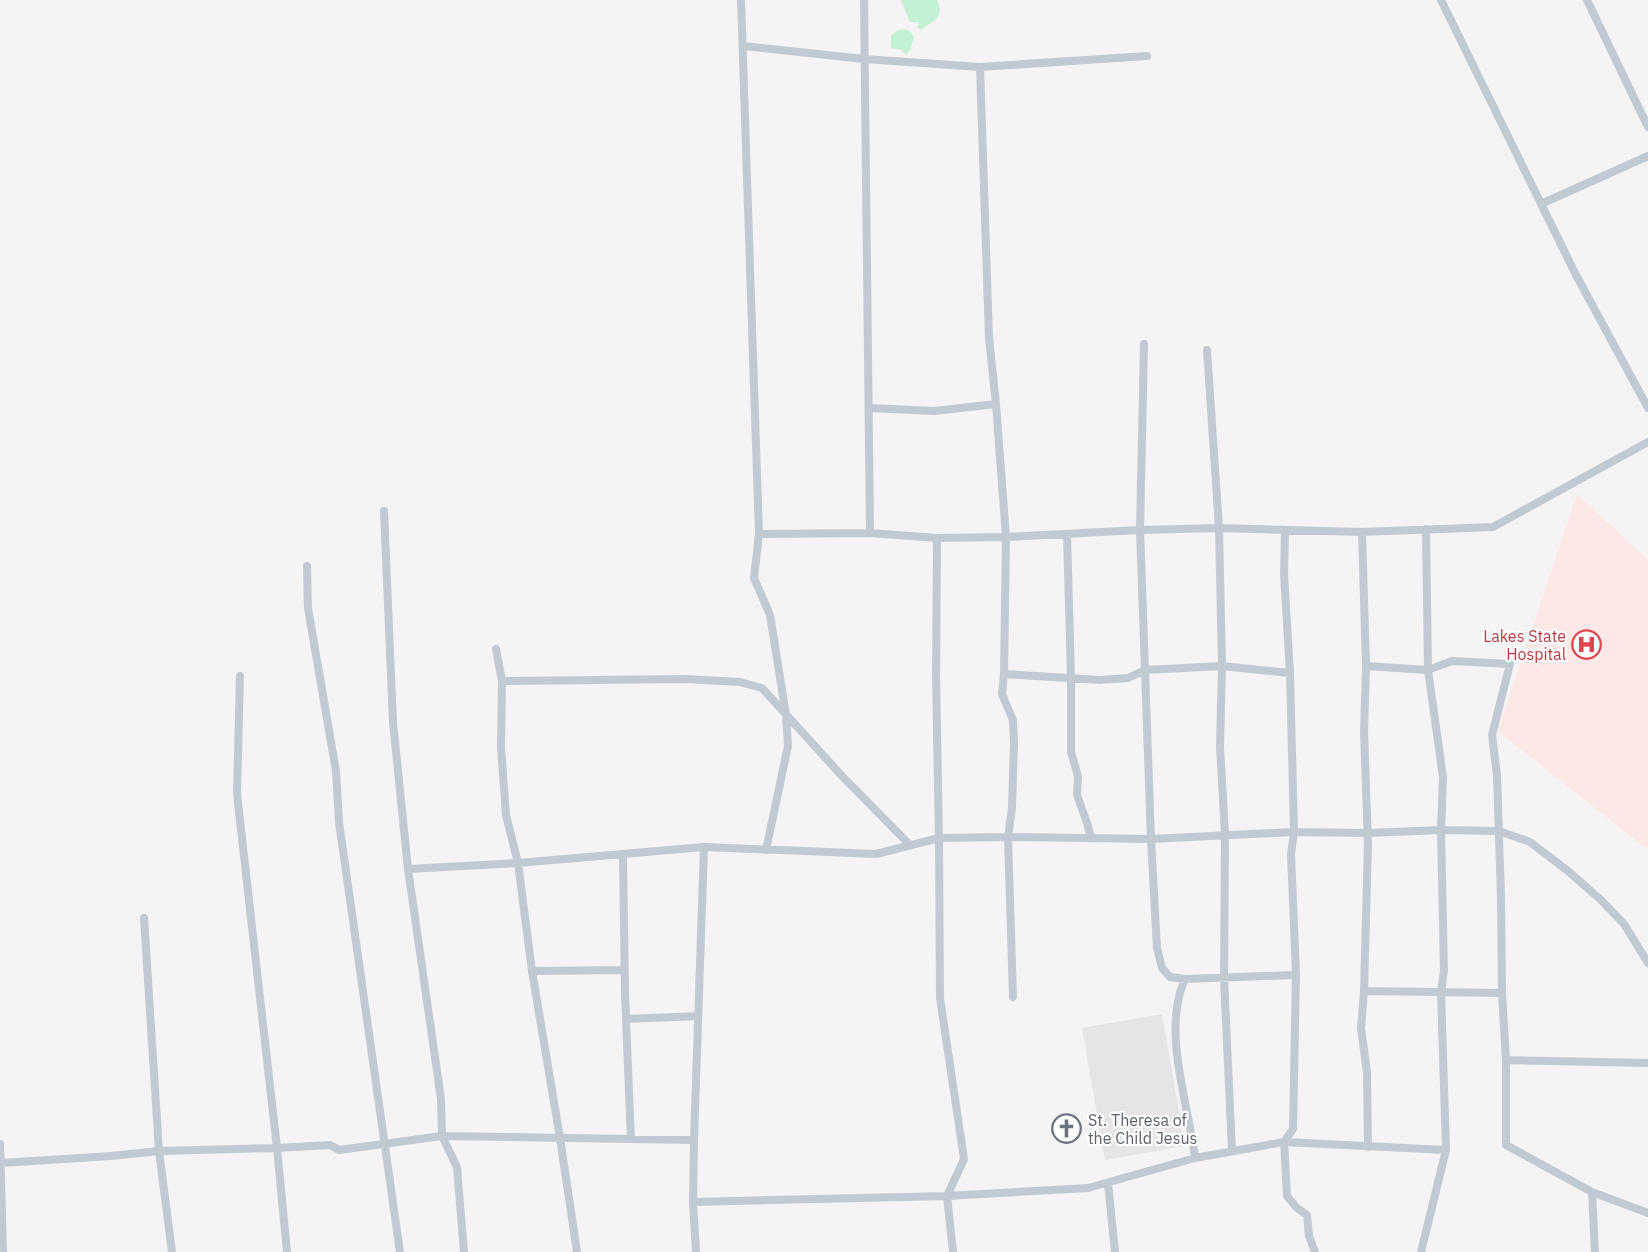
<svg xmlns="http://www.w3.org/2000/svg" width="1648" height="1252" viewBox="0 0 1648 1252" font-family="'IBM Plex Sans',sans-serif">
<rect width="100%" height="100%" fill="#f5f3f3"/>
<path fill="#e6e4e5" d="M1162,1014l23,132 -80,14 -23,-132z"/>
<path fill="#fce8e6" d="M1577,494l71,66v290l-150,-119z"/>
<path fill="#c3f1d5" d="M901,0h36c8,18 -3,20 -16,30l-4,-3 2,-5h-9z
M902,29l8,2 4,6 -4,13 -4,5 -4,-5 -11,-2v-12l5,-5z"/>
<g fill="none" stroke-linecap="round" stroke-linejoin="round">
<path stroke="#c1cad2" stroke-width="8" d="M741,0l18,534 -5,44 16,37 16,100 2,31 -22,104
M864,0l6,533
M1441,0l135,275 72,133
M1587,0l61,127
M743,46l121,13 116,8 167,-11
M980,67l9,271 7,66 10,133 -2,137 -2,20 11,26 1,23 -2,65 -4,29 5,160
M1541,204l107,-48
M1144,344l-4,186 11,309 6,109 5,20 8,9 15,2 111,-4 -3,154 -9,13 3,54 10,12 10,7 2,21 6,16
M1207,350l12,178 3,138 -2,81 5,87 -1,144 8,173
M869,408l65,3 62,-7
M384,511l9,211 15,147 33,230 1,37 15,31 7,85
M1426,529l2,141 24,-9 58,3 -18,71 5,40 4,123 1,95 4,67v85l86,47 56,21
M1285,531l-1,43 6,99 4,159 -3,22 5,121
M1362,532l4,134 62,4 15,107 -2,53 3,141 -3,21 5,158 -25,102
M759,534l111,-1 67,5
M1067,534l4,144v74l7,24 -1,19 10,28 4,15
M307,566l1,42 28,163 3,51 61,430
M496,649l6,32 -1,66 5,68 12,48 14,108 28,167 17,114
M1366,666l-2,66 4,111 -4,148 -3,37 6,45 1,74
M1004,674l96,6 28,-2 17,-8 77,-4 68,7
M240,676l-3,118 40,354 10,104
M502,681l182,-2 56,3 22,6 80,88 68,69
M623,854l2,141 6,144
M408,869l110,-6 186,-16 172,7 63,-16 -3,-161 1,-139 69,-1 134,-7 79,-2 143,4 131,-5 155,-85
M144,918l15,233 13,101
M532,971l92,-1
M1185,979c-2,6 -5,12 -6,18 -12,46 10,113 16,161
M1364,991l138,2
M626,1019l72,-3
M1506,1060l142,3
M0,1144l3,108
M1,1163l110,-7 48,-5 118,-3 53,-3 9,5 103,-14 252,4
M1108,1183l7,69
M1592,1192l3,60
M693,1202l254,-6 141,-8 107,-30 89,-16 162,8
M696,1252l-3,-50 1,-62 10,-293
M953,1252l-6,-56 17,-37 -24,-161 -1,-160 69,-1 143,2 143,-7 74,1 73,-3 58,1 31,11 38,29 33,29 23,24 24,39"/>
</g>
<defs>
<symbol id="hospital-ring" viewBox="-11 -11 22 22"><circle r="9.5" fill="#fff" stroke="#e0444e" stroke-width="1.5"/><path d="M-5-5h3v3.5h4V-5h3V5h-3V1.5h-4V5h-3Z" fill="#e0444e"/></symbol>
<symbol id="church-ring" viewBox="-11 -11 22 22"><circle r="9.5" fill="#fff" stroke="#6b7280" stroke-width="1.5"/><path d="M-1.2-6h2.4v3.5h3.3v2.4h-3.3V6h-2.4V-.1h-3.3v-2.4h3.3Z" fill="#6b7280"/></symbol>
</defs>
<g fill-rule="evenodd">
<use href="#hospital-ring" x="1570" y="628" width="33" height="33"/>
<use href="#church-ring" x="1050" y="1112" width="33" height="33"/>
</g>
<g text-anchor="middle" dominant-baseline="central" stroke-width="4.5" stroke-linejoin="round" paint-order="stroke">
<g font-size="16" fill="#be3a42" stroke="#fff" text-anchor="end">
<text x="1566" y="636">Lakes State<tspan x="1566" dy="18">Hospital</tspan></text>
</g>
<g font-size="16" fill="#5b616d" stroke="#fff" text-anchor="start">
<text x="1088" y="1120">St. Theresa of<tspan x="1088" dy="18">the Child Jesus</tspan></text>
</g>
</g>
</svg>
